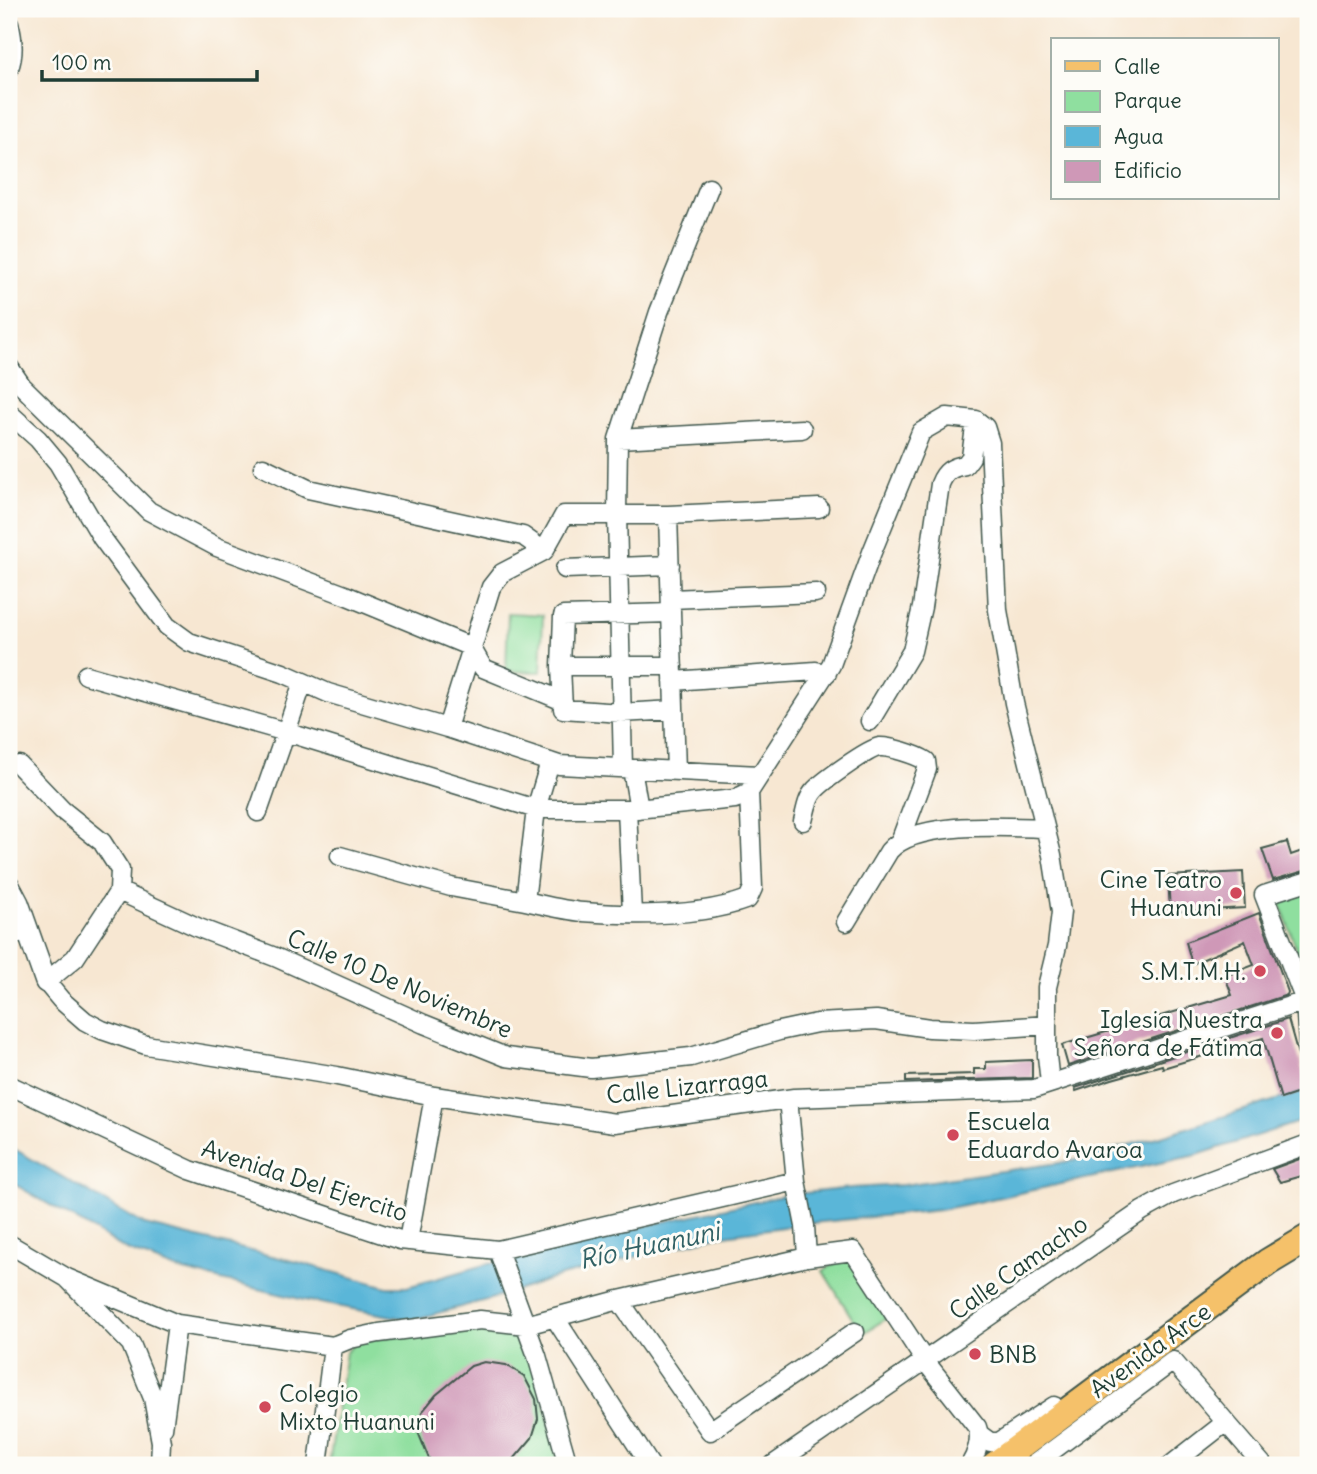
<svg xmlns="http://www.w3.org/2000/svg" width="1317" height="1474" viewBox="0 0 1317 1474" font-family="Delius,sans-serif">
<rect width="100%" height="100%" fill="#fdfcf7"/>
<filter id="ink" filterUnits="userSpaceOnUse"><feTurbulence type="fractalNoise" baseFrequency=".0143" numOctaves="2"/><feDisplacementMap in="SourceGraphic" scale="14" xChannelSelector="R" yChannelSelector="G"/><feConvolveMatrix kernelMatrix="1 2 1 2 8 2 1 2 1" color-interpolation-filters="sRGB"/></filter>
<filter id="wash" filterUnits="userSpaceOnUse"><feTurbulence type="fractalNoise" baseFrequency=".00686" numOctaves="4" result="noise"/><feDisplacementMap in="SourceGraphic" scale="28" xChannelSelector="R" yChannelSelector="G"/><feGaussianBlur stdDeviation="1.57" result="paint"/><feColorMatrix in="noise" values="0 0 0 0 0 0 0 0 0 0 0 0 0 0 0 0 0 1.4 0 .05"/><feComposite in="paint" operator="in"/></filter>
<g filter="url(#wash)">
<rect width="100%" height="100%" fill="#f7e7d2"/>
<path fill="#8fdf9f" stroke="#578e6a" stroke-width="2" d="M508,613l35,2 -2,57 -35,-1z
M1308,887v96l-30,-87z
M848,1255l39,63 -25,16 -39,-63z
M498,1324l35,31 26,110h-230l17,-113 12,-12z"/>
<path fill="#5ab6d8" stroke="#3c7a86" stroke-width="2" d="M1308,1090v29l-111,36 -257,55 -128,13 -95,13 -160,41 -56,19 -89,24 -108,-20 -128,-31 -49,-19 -118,-69v-35l136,79 156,38 86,24h20l145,-41 234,-51 65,-7 52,-3 163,-23 92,-25z"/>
<g id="blocks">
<path fill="#cf98b7" d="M1287,842l4,13 17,-6v21l-35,10 -11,-31z
M1243,872l2,36 -75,4 -2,-36z
M1259,913l29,79 -1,3 -219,71 -6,-21 170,-50 -7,-19 29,-11 -9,-24 -53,23 -6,-22z
M1288,1019l20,71 -27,9 -18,-61 -100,30 -1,-3 -50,14 -36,12 -1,-3z
M1032,1060v18l-126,4v-6l68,-2v-5h12v-7z
M1308,1156v18l-28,8 -8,-13z
M484,1362l22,3 18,11 12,23 2,20 -6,19 -23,27h-73l-7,-6 -11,-27 4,-20 14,-17 35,-29z"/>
</g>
</g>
<g filter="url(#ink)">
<use href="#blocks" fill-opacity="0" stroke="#3f564c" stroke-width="2"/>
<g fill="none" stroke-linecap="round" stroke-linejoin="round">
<defs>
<path id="minor" d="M9,23c4,15 6,30 0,45
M9,367l13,19 127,125 68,36 128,48 126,52 12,21 80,33
M9,413l29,26 20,24 44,75 65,88 22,16 94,31 45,20 119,35 112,37 200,10
M618,439l184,-10
M263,467l45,22 215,47 21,15
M668,515l151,-7
M565,569l105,-4
M671,599l145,-6
M671,613l-108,3 -2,50 2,43 58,4 53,-3
M561,666h112
M86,675l200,57 17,-50
M673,681l143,-10 11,2
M870,721l42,-70 10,-44 18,-123c5,-13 12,-17 25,-19l6,-8 5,-37
M447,728l44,-141 11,-14 42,-22 20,-36h104l8,256
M19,765l43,45 40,32 18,28 -1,21 80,37 76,29 149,67 82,33 85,11 100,-11 88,-26 38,-8 59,-3 53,8 45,2 73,-5
M623,768l-6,-254 1,-75 41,-127 50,-124
M632,769l7,40
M627,809l5,104
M258,812l28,-80 250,77h100l99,-10 14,-7 82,-127 41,-113 49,-120 26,-15 29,3 9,7 5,16 8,167 16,93 38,152 9,57 -4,34 -10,41v69l3,27
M803,821c3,-11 4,-23 12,-31 8,-9 53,-41 64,-43 10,-1 38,8 47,14l1,8 -26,70
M340,856l111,31 74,14 11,-92 14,-47
M1308,881l-44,14 41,106 3,43
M119,891l-44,67 -29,24 15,18 24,21 17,9 44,15 191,31 97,20 181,27 179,-25 240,-9 271,-88 3,-3
M525,901c19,4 38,9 58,11 51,4 117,5 165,-13l5,-11 -4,-96
M846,922l43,-71c26,-31 117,-24 156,-23
M9,938l18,-10
M9,1085l181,85 210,70 98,10 298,-69 9,45 2,31
M788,1099l8,82
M408,1241l26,-145
M9,1244l58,34 64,66 22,54 8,44 -1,23
M498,1250l39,106 31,109
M67,1278l110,46 156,22 -15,119
M619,1300l91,131 145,-99
M555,1318l95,147
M333,1346l17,-7 29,-6 101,-13 46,5 93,-25 188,-43 46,-6 72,110 52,66c5,12 -1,28 -7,38
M163,1428l14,-104
M979,1434l11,8h9l55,-36
M773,1465l369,-254 31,-17 135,-50
M1033,1465l140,-104 90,104
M1171,1465l55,-43"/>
<path id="tertiary" d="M9,886l9,17 28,79"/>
<path id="primary" d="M995,1465l273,-203 40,-24"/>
</defs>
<use href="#minor" stroke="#3f564c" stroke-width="21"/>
<use href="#tertiary" stroke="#3f564c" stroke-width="24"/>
<use href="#primary" stroke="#3f564c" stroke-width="30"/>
<use href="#minor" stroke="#fff" stroke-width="18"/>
<use href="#tertiary" stroke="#fff" stroke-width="21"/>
<use href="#primary" stroke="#f5c16b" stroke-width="26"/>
</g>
</g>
<g fill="#d1495b" stroke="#fdfcf7" stroke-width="2.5">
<circle cx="1236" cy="893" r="7"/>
<circle cx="1260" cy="971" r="7"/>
<circle cx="1277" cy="1033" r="7"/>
<circle cx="953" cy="1135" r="7"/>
<circle cx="975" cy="1354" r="7"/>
<circle cx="265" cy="1407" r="7"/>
</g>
<g text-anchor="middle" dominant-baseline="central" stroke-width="6" stroke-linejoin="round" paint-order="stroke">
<g font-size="24" fill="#1f3d34" stroke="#fdfcf7" text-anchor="end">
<text x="1222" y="879">Cine Teatro<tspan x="1222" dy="28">Huanuni</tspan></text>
<text x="1246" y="971">S.M.T.M.H.</text>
<text x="1263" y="1019">Iglesia Nuestra<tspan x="1263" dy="28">Señora de Fátima</tspan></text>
<text x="967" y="1121" text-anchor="start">Escuela<tspan x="967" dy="28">Eduardo Avaroa</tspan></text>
<text x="989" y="1354" text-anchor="start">BNB</text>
<text x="279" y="1393" text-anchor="start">Colegio<tspan x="279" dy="28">Mixto Huanuni</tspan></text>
</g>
<g font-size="24" fill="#1f3d34" stroke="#fdfcf7">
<text transform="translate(400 983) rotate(23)">Calle 10 De Noviembre</text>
<text transform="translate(687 1086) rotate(-6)">Calle Lizarraga</text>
<text transform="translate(305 1180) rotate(18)">Avenida Del Ejercito</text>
<text transform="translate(1018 1267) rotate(-35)">Calle Camacho</text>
<text transform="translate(1150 1350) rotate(-36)">Avenida Arce</text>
</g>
<g font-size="26" font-style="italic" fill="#316165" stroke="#fdfcf7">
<text transform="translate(649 1245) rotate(-12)">Río Huanuni</text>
</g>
</g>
<rect width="1317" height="1474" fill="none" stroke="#fdfcf7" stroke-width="35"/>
<rect x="1051" y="38" width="228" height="161" fill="#fdfcf7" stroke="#a4b0a9" stroke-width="2"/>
<rect x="1065" y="61" width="35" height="10" fill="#f5c16b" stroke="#a4b0a9" stroke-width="2"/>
<text x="1114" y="74" font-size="21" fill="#1f3d34">Calle</text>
<rect x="1065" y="91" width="35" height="21" fill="#8fdf9f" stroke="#a4b0a9" stroke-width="2"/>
<text x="1114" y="108" font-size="21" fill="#1f3d34">Parque</text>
<rect x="1065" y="126" width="35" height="21" fill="#5ab6d8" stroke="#a4b0a9" stroke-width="2"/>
<text x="1114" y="144" font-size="21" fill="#1f3d34">Agua</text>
<rect x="1065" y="161" width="35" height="21" fill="#cf98b7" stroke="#a4b0a9" stroke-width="2"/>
<text x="1114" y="178" font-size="21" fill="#1f3d34">Edificio</text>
<path d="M42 70v10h215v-10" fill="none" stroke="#1f3d34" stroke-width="3.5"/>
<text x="52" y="70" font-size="21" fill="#1f3d34" stroke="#fdfcf7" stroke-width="5" paint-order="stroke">100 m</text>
</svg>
